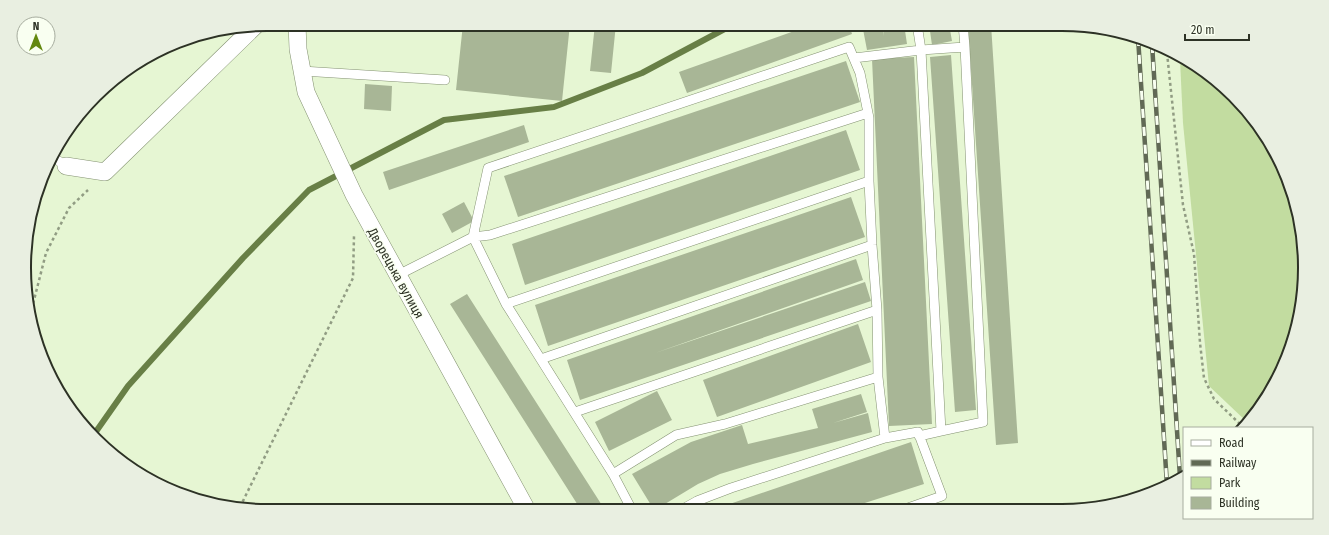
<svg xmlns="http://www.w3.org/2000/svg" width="1329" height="535" viewBox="0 0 1329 535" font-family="'Fira Sans Condensed',sans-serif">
<rect width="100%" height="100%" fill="#e6f6d3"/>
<path fill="#c2dca0" d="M1180,60l42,24 58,76 24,91 -12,95 -28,57 -17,19 -38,-36 -26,-263z"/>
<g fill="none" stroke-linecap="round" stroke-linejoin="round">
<path stroke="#687f46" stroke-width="6" d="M95,433l33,-47 115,-128 66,-68 135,-70 110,-13 88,-34 92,-49"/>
</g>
<path fill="#a8b696" d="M463,24h107l-8,77 -106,-11z
M595,24h21l-5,49 -21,-2z
M814,24h35l3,10 -165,59 -8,-21z
M862,24h20l2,12 -1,-12h21l3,20 -40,6z
M929,24h20l3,17 -20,4z
M968,24h23l27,419 -22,2z
M951,55l25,355 -21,2 -25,-355z
M914,57l18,367 -43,2 -17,-367z
M846,61l14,41 -342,115 -14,-41z
M365,84l27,2 -1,25 -27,-2z
M524,125l5,17 -140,48 -6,-18z
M846,130l14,40 -335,115 -13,-41z
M851,197l14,40 -317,109 -13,-41z
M464,202l10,19 -22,12 -10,-19z
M856,259l7,21 -208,73 210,-71 6,19 -291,99 -13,-40z
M467,294l138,216h-24l-131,-206z
M858,324l13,38 -154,55 -14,-37z
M657,391l15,29 -63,31 -14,-29z
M861,394l6,18 -34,11 35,-10 4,19 -119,32 -33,10 -22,10 -43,26h-1l-22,-36 59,-32 51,-17 6,19 70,-16 -6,-19z
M911,442l13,42 -81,26h-131z"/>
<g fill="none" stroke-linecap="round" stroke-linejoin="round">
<defs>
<path id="service" d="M917,24l4,26 20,381 -22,5
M854,58l67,-8 44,-3
M302,71l143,9
M868,113l-378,122 -17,2 15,-69 361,-121 11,26 9,45v63l3,64 5,65 1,67 7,61
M53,157l13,9
M398,275l75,-38 33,67 107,170 19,36
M506,304l363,-123
M541,359l331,-114
M575,412l302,-102
M941,431l42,-9 -18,-375 -2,-23
M613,474l63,-39 49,-11 153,-47
M681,510l16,-9 34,-13 154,-50 33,-6 24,64 -37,13"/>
<path id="minor" d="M297,24l1,25 8,43 48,103 173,315
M66,166l39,6 150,-146"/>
</defs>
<use href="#service" stroke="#849272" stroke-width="10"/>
<use href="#minor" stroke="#849272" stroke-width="18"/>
<path stroke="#919c83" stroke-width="2.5" stroke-dasharray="3 3" stroke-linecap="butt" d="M1167,53l16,152 11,49 6,89 4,35 10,21 29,28
M28,306l5,-2 13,-51 23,-45 19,-18
M240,507l113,-229 1,-42"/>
<use href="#service" stroke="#fff" stroke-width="9"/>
<use href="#minor" stroke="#fff" stroke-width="17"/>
<defs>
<path id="rail" d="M1138,37l29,448
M1152,44l28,433"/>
</defs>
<use href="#rail" stroke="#616955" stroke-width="4.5"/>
<use href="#rail" stroke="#f9fff1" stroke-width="3" stroke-dasharray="9" stroke-linecap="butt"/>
</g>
<g text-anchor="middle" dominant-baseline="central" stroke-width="3" stroke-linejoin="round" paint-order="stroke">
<g font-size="13" fill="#2d3225" stroke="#f9fff1">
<text transform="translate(396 273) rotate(61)">Дворецька вулиця</text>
</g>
</g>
<path d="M0 0H1329V535H0ZM267 31H1062A236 236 0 0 1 1298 267V268A236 236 0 0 1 1062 504H267A236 236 0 0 1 31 268V267A236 236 0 0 1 267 31Z" fill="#e9efe1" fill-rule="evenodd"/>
<path fill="none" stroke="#2d3225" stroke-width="2" d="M267 31H1062A236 236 0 0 1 1298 267V268A236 236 0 0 1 1062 504H267A236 236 0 0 1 31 268V267A236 236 0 0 1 267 31Z"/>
<rect x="1183" y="427" width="130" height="92" fill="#f9fff1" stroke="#a7ad9f"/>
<rect x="1191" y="440" width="20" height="6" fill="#ffffff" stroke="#a7ad9f"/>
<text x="1219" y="447" font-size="12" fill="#2d3225">Road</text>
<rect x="1191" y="460" width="20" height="6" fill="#616955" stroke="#a7ad9f"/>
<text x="1219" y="467" font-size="12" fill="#2d3225">Railway</text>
<rect x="1191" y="477" width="20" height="12" fill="#c2dca0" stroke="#a7ad9f"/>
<text x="1219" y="487" font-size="12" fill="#2d3225">Park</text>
<rect x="1191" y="497" width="20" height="12" fill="#a8b696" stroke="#a7ad9f"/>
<text x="1219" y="507" font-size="12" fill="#2d3225">Building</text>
<g transform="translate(36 36)"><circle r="19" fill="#f9fff1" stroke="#a7ad9f"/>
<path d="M0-3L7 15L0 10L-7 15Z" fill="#63880f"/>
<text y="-6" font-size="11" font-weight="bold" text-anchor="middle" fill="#2d3225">N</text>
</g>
<path d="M1185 34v6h64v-6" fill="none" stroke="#2d3225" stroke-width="2"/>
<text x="1191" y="34" font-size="12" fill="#2d3225" stroke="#f9fff1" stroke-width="3" paint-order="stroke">20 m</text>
</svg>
